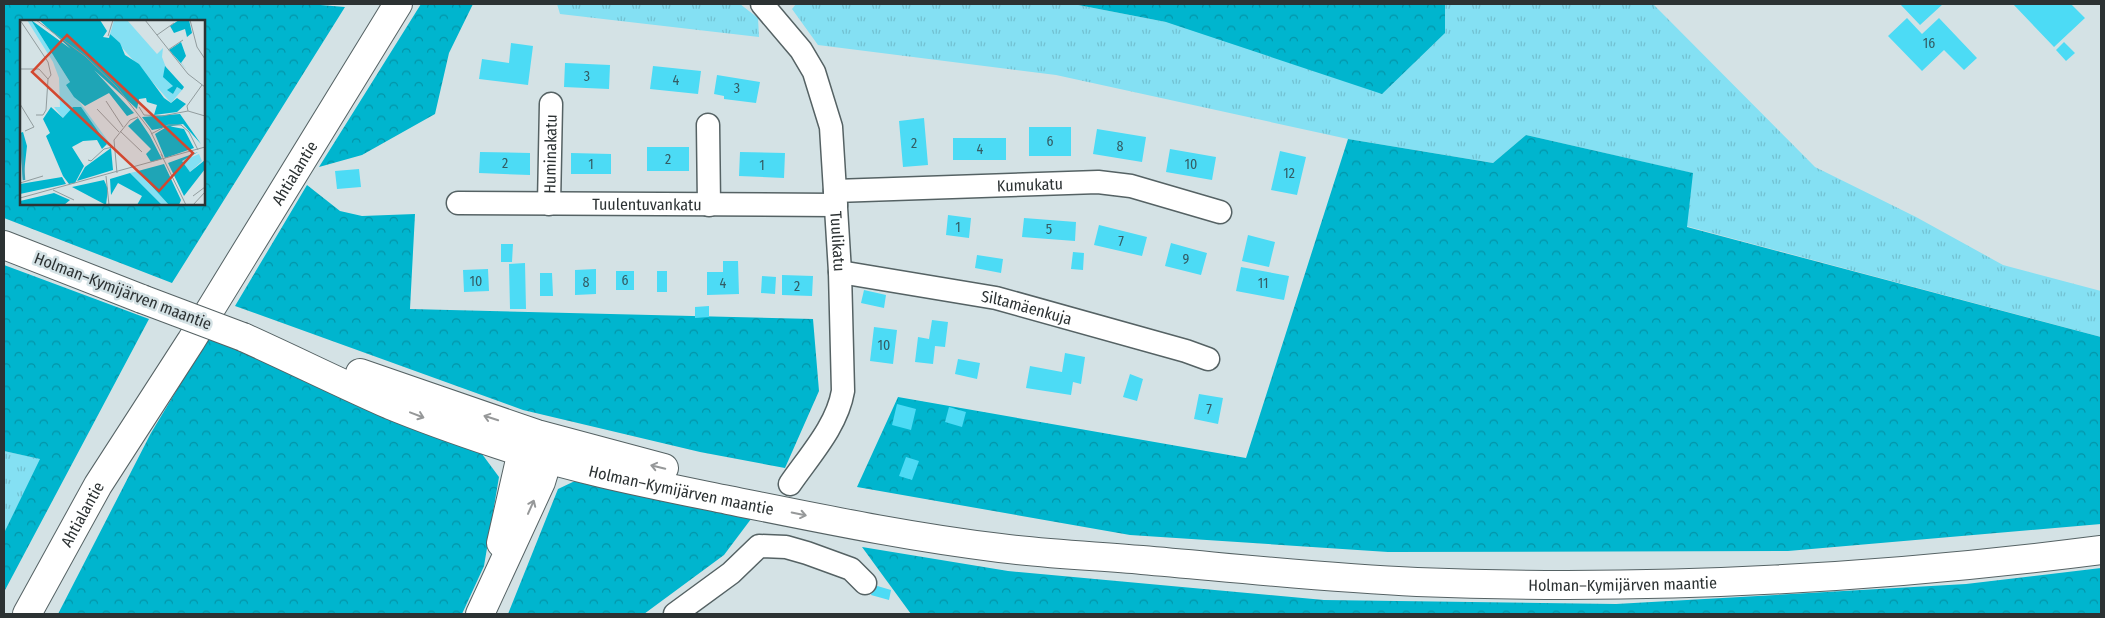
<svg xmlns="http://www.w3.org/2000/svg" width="2105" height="618" viewBox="0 0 2105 618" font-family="'Fira Sans Condensed',sans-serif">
<defs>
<pattern id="grass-tufts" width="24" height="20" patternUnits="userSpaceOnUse" patternTransform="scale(1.25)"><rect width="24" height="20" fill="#84e0f3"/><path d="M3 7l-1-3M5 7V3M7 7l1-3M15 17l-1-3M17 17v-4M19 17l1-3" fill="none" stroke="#72c1d1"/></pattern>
<pattern id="forest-crowns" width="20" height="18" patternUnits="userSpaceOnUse" patternTransform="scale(1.25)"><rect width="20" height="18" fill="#00b5ce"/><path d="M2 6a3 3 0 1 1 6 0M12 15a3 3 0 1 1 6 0" fill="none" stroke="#0394a8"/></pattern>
</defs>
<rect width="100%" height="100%" fill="#d4e2e5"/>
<path fill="url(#grass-tufts)" d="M557,4h183l18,14 1,19 -199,-23z
M796,4h277l93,18 279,11v-29h208l162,163 101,50 87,48 98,26v46l-415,-111 6,-53 -166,-38 -33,28 -145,-24 -292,-64 -238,-30 -26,-36z
M4,451l37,8 -37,74z"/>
<path fill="url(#forest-crowns)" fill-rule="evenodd" d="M4,4h304l37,3 -173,276 -168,-65zM204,21v183h-183v-183z
M421,4h52l-24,49 -14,61 -73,41 -43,12z
M1073,4h372v29l-63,61 -216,-72z
M1526,135l167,38 -6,54 414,110v187l-313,27 -400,1 -258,-17 -273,-48 41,-90 348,61 102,-319 145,24z
M307,185l33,26 22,5 53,-2 -5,95 403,10 6,72 -34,77 -85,-16 -177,-42 -288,-104z
M4,265l145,54 -145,273v-59l36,-74 -36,-8z
M208,338l274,116 17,23 -15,89 -22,48h-404l93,-181z
M577,480l180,31 -33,44 -80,59h-136l50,-125z
M862,547l146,24 316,29 292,4 350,-20 135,-16v46h-1190z"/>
<path fill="#4cdbf5" d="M1900,4h43l-23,21z
M2013,4h58l14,14 -31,29z
M1907,18l15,16 17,-16 38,40 -13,12 -20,-20 -22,21 -34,-35z
M2064,42l11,11 -9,8 -10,-11z
M511,43l22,3 -5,39 -49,-6 3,-20 27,4z
M565,63l45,2 -1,24 -45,-2z
M653,66l48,5 -3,23 -48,-5z
M717,75l43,7 -4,21 -32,-4v-3l-10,-2z
M924,118l4,47 -25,2 -4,-46z
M1029,127h42v29h-42z
M1097,129l49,8 -4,25 -49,-8z
M953,138h53v22h-53z
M647,147h42v24h-42z
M1170,149l46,8 -4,23 -46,-8z
M1280,151l26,6 -9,38 -26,-5z
M480,152l50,1v22l-51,-2z
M740,152l45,1 -1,25 -45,-2z
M571,153l40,1v20h-40z
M359,169l2,18 -24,2 -2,-18z
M948,215l23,3 -2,20 -23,-3z
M1024,218l52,4 -1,19 -53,-4z
M1099,225l48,12 -5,19 -48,-11z
M1248,235l27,7 -6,25 -27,-6z
M1171,243l36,10 -6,22 -36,-9z
M501,244h12l-1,18h-11z
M1073,252l11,1 -1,17 -12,-1z
M977,255l26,4 -2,14 -26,-5z
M723,261h15l1,33 -32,1v-23h16z
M525,263l1,46h-16l-1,-45z
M1241,267l48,9 -5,24 -48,-9z
M488,269l1,22 -25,1 -1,-22z
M596,269v25l-21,1v-25z
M616,271h18v19h-18z
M657,271h10v21h-10z
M540,273h12l1,23h-13z
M782,275l31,1 -1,20 -30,-1z
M762,276l14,1 -1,17 -14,-1z
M864,290l22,5 -2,13 -23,-5z
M709,306v11l-14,1v-11z
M932,320l16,2 -3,25 -10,-1 -2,18 -18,-2 3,-25 11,2z
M874,327l23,3 -4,34 -23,-3z
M1065,353l20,4 -4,27 -8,-2 -2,13 -45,-7 4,-22 32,6z
M958,359l22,4 -3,16 -22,-5z
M1130,374l13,5 -6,22 -14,-4z
M1199,394l24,4 -5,26 -24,-5z
M897,404l19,5 -5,21 -19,-5z
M949,407l17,5 -4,15 -17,-5z
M906,457l13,4 -7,19 -13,-4z
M874,585l17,5 -2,10 -18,-5z"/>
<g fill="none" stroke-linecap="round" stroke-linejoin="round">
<defs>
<g id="minor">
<path id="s1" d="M762,4l39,46 13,22 17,55 9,145 3,119c-6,35 -33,64 -53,93"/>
<path d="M708,125l1,80"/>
<path id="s2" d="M835,191l263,-9 33,4 89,26"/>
<path id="s3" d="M458,203l378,2"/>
<path id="s4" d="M549,204l2,-100"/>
<path id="s5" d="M840,272l156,26 190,53 22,8"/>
<path d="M675,614l56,-41 28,-27 27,1 21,6 44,16 14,14"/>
</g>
<g id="major">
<path id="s6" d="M27,614l71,-129 93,-144 207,-337"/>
</g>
<g id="highway">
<path d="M4,245l138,54"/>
<path id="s7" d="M243,337c49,22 97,46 147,68 34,14 71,27 107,39 75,25 153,40 231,56 90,18 180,37 272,48 47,6 95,8 142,12 92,8 183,18 275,22 229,9 458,-3 684,-32"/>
<path d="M360,373l177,61 127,34"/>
<path d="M501,543l21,-92 10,-14"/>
<path d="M480,614l61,-132 7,-23 -5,-18"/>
</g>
</defs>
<use href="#minor" stroke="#556264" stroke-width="25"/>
<use href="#major" stroke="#556264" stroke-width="30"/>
<use href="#highway" stroke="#556264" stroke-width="30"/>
<use href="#minor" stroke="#fff" stroke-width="22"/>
<use href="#major" stroke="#fff" stroke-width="28"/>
<use href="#highway" stroke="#fff" stroke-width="28"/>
<defs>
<path id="highway-bridge" d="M142,299l101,38"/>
</defs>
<use href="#highway-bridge" stroke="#556264" stroke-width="30" stroke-linecap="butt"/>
<use href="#highway-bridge" stroke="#fff" stroke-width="28"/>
</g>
<defs><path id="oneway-shaft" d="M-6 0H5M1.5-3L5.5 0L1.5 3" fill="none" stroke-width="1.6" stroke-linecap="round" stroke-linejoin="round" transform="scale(1.25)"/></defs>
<g stroke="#969899">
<use href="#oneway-shaft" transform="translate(417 415) rotate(21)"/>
<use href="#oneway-shaft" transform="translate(491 418) rotate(-162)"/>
<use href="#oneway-shaft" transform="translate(658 467) rotate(-166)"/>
<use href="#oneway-shaft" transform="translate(531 507) rotate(-66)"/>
<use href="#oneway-shaft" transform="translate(799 514) rotate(12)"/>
</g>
<g text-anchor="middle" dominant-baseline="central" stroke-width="5" stroke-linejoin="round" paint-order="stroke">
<g font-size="14" fill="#345c64">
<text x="1929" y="43">16</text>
<text x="587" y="76">3</text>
<text x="676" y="80">4</text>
<text x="737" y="88">3</text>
<text x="1050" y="141">6</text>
<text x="914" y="143">2</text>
<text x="1120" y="146">8</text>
<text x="980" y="149">4</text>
<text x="668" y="159">2</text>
<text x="505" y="163">2</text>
<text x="591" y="164">1</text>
<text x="1191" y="164">10</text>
<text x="762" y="165">1</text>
<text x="1289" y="173">12</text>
<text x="958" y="227">1</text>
<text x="1049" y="229">5</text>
<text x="1121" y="241">7</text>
<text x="1186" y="259">9</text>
<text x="625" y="280">6</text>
<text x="476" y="281">10</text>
<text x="586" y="282">8</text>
<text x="723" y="283">4</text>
<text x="1263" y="283">11</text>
<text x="797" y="286">2</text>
<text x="884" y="345">10</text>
<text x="1209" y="409">7</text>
</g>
<g font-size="16" fill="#2c3233" stroke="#d4e2e5">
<text stroke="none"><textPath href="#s4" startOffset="50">Huminakatu</textPath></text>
<text stroke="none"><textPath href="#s6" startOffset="516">Ahtialantie</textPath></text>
<text stroke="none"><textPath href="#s2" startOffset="195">Kumukatu</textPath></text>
<text stroke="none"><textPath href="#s3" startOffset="189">Tuulentuvankatu</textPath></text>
<text stroke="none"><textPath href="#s1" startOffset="258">Tuulikatu</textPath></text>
<text transform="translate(123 291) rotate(21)">Holman–Kymijärven maantie</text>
<text stroke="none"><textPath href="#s5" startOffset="190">Siltamäenkuja</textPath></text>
<text stroke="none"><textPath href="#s7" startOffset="466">Holman–Kymijärven maantie</textPath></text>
<text stroke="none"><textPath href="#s6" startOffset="114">Ahtialantie</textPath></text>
<text stroke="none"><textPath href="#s7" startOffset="1414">Holman–Kymijärven maantie</textPath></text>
</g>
</g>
<g transform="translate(20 20)">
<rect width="185" height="185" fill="#d4e2e5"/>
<path d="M7,0h4l39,62 -3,3 44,60 -3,1 -18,-22 -27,-6 -9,-11h6l-1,-29 -6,-16zM94,0h13l30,34 6,-6 -1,9 11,29 -3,4 3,4 4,-7 5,3 -11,13 -61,-69zM179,134l3,7 -12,11 -8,-11zM118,151l31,34h-7l-32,-32z" fill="#84e0f3"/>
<path d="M11,0l51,37 52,56 -7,3 -18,-23 -24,13 -11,-9 -8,-12 4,-3zM19,0h61l7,11 -4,6 6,1 1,-4 10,9 5,12 14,9 25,34 7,5 6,-5 9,6 -9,8 -23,3 3,-10 -10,-3 -1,-4 -7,1 -2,10zM159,0h10l3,13 -5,4 -2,-8 -11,4 -4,-7zM161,22l5,14 -5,7 6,7 -18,-20zM145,46l19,21 -2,3 -5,-3 -4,7 -6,-4 6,-4 -10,-9zM31,87l12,11 10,-11h8l26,37 -5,5 -5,-9 -14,1 -11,6 12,19 -9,17 -6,1 -6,-8 -17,-40 4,-3 -7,-14zM160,94l21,30 -18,-20 -31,6 -10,-13zM118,98l12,18 12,23 -11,3 -5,-8 5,-5 -23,-23zM148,106l16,3 10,19 -29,10 -10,-24zM3,112l4,14 -4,36 -3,-49zM91,128l2,22 -36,11 8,-14zM178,132l-16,9 8,11 15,-12v9l-21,27 -16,-33zM144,144l17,36 -2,5h-10l-31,-34zM110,153l32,32h-25l5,-9 -24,-13 -7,12 -1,-16zM42,157l4,7 -46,10v-10zM84,160l4,9 -2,16 -34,-18zM34,173l16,7 -6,5h-44v-4z" fill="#00b5ce"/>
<path fill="none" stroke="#37a3b7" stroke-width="2.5" d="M1,114l3,46"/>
<path fill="none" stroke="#919c9e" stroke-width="1" d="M0,0l28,42 3,13 -3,4M16,0l49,36 32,31 33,43 13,27M125,0l43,54 17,13M170,0l7,27 8,12M137,15l17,-12M88,16l5,-16M148,30l15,-10M0,49h19l9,10 -2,31 -3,5h-7M86,81l17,26M0,84l14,23 -9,4M119,87l5,8 18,1 26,-5 17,5M77,89l22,23M168,91l-1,-5 15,-21M100,111l22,21M131,114l17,-9h13l8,7 9,18M141,134l25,51M68,140l3,1 13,-12 9,-2M97,153l-3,-33 16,-20 8,-3M86,156l3,29M0,163l23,-7M33,170l21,10M173,176l12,-9M0,178l185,-51M173,185l12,-13"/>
<path fill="#d3472f" fill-opacity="0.15" stroke="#d3472f" stroke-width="2.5" d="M47,15l126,118 -34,38 -127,-119z"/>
<rect width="185" height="185" fill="none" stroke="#2c3233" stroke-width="2.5"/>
</g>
<rect width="2105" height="618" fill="none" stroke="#2c3233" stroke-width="10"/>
</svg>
